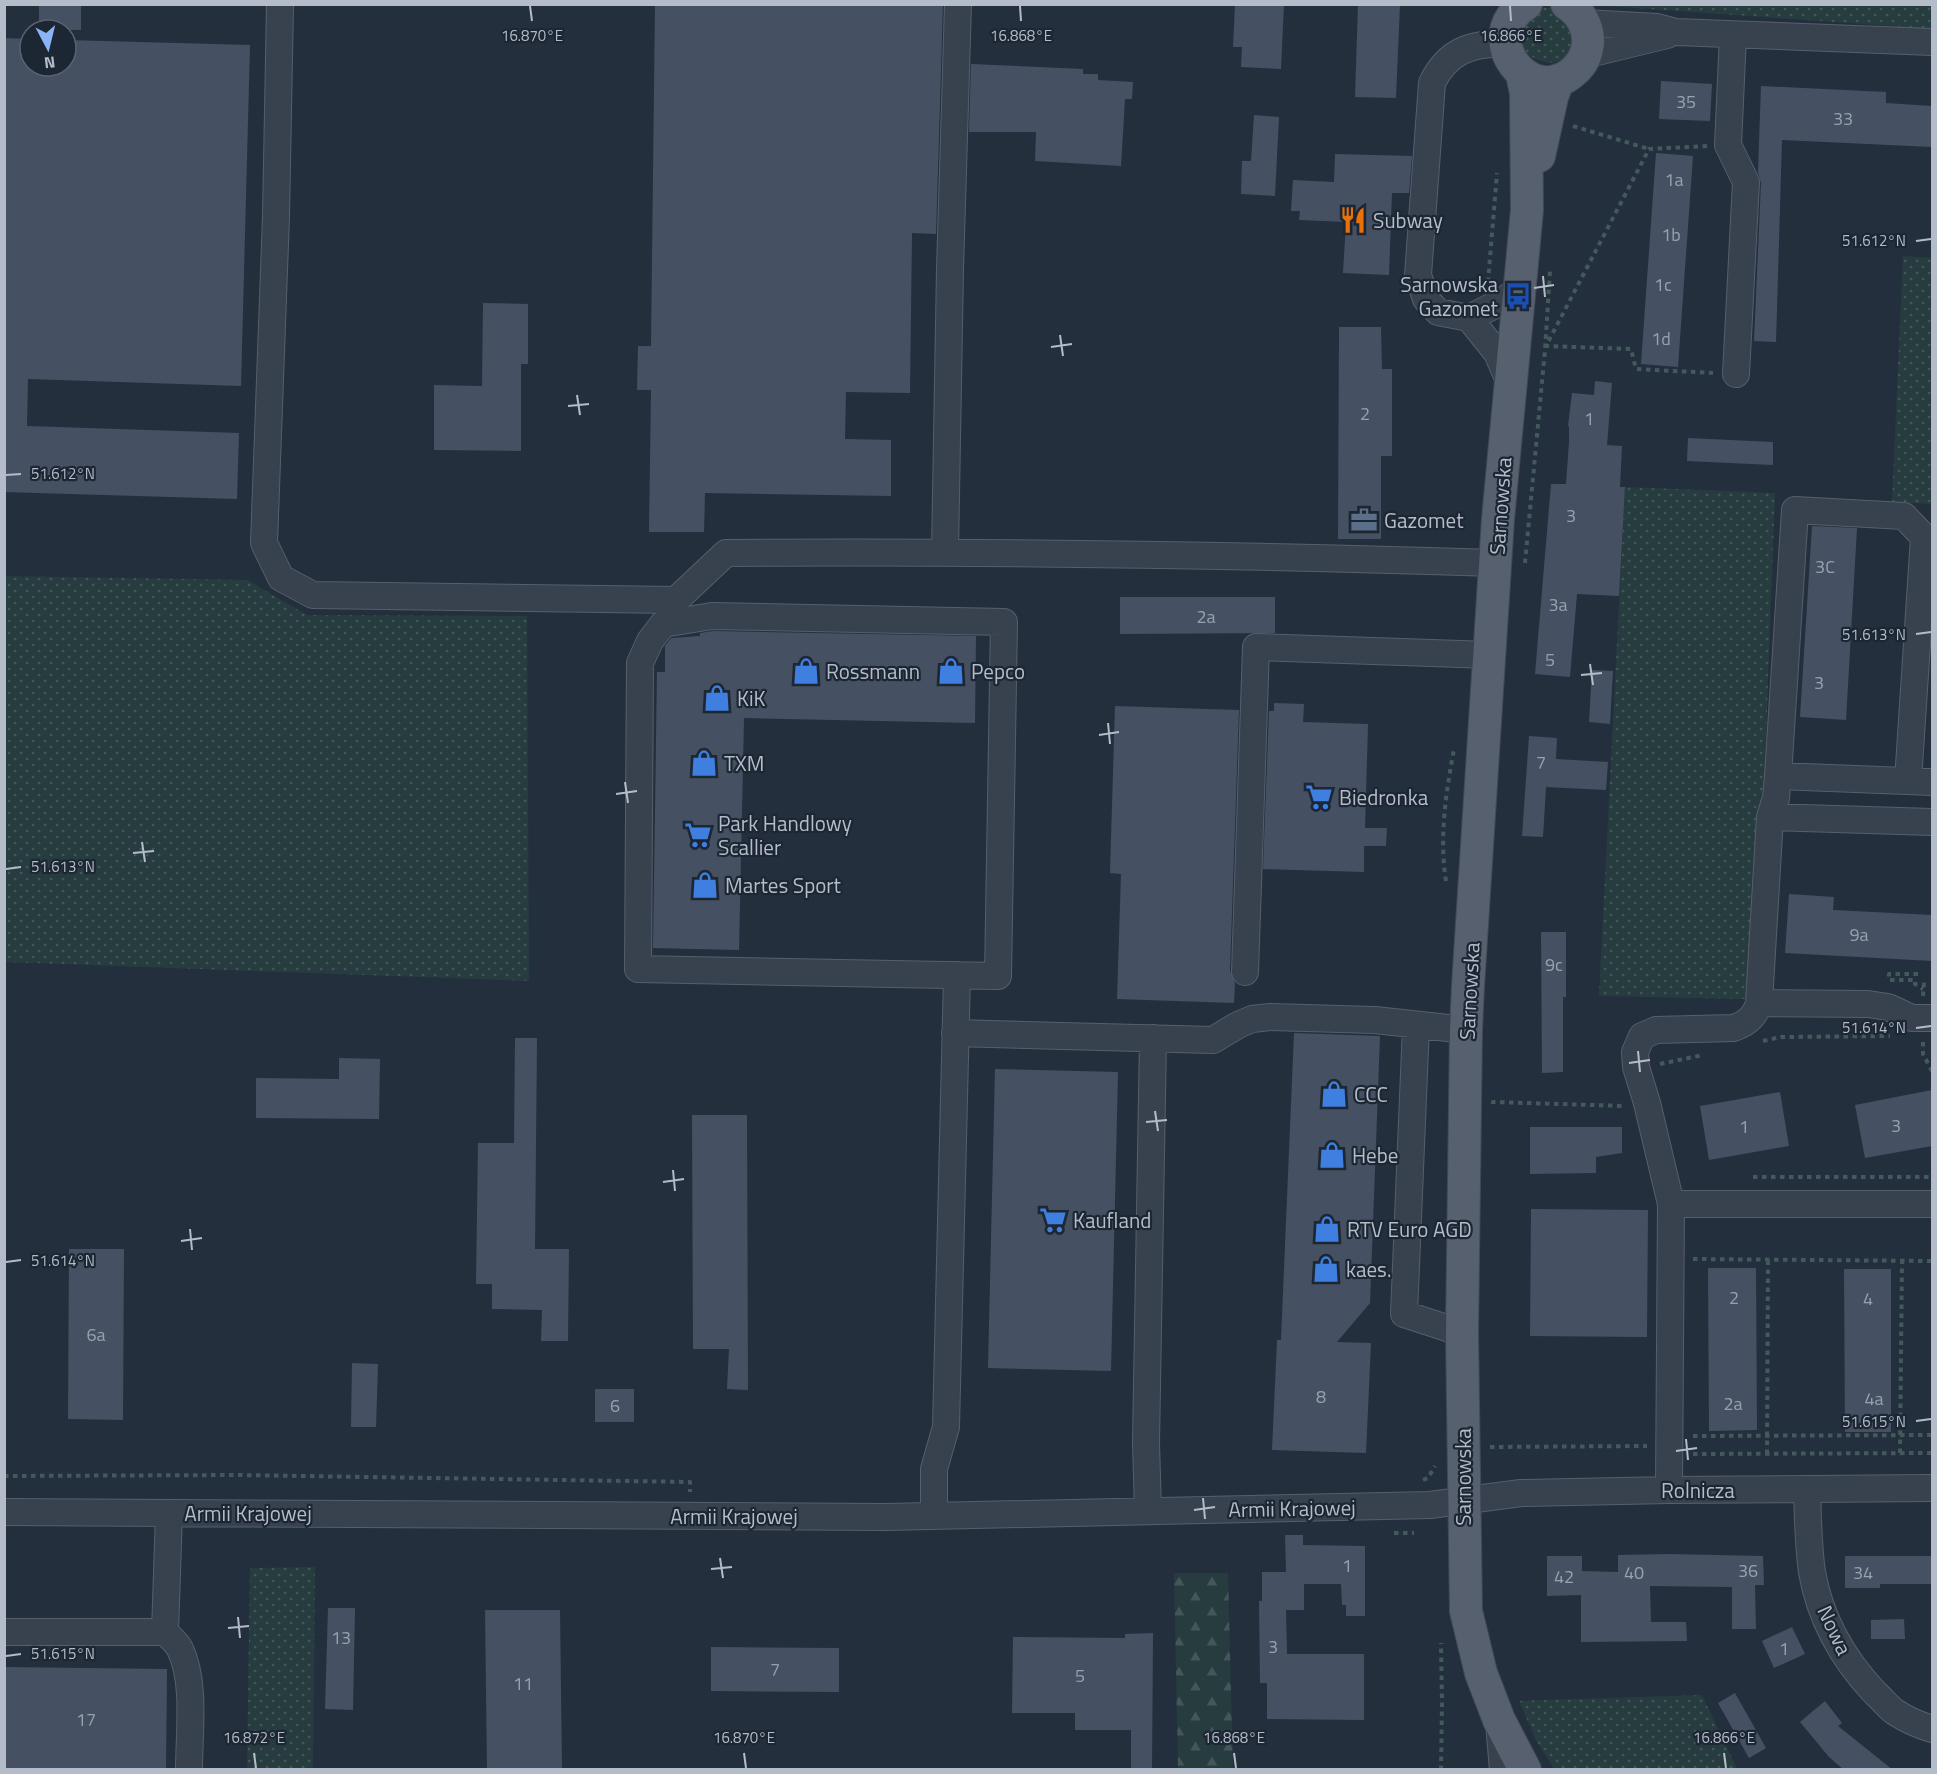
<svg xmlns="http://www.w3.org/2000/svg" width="1937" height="1774" viewBox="0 0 1937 1774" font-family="'Titillium Web',sans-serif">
<defs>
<pattern id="grass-dots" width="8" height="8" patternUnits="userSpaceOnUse" patternTransform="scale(1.5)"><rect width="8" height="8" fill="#263c3f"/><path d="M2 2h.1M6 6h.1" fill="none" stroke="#435659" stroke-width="1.8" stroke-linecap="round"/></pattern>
<pattern id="forest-firs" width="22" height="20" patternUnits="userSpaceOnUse" patternTransform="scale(1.5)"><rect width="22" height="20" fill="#263c3f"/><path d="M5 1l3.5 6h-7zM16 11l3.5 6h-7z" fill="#435659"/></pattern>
</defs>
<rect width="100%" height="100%" fill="#242f3e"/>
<path fill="url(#grass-dots)" d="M1604,5h328v24l-325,-23z
M1541,7l12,1 18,14c1,7 3,17 1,24 -10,27 -42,18 -53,-4l11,-30z
M1903,256l29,2v246l-40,-2z
M1625,487l150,6 -11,297 -17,209 -148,-3z
M5,576l242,4 60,35 220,1 2,365 -524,-19z
M315,1567l-2,202h-66l3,-201z
M1702,1695l35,74h-183l-18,-29 -17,-39z"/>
<path fill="url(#forest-firs)" d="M1174,1573h54l5,196h-55z"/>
<path fill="#455162" d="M39,4h42v26h-42z
M655,4h288l-7,230 -24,-1 -2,160 -64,-1 -1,47 46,1v56l-186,-3 -1,39h-55l2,-142h-14l1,-44h13z
M1235,4h49l-3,65 -40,-2 1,-20h-9z
M1358,4h42l-4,94 -41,-1z
M4,38l26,1v27h36v-26l184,5 -9,341 -213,-7 -1,47 212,7 -2,66 -233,-7z
M971,64l112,5v5h15v6l35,2 -1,17h-7l-4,67 -86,-5 1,-29h-67z
M1661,81l51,3 -2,37 -51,-2z
M1761,86l125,6v11l46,3v41l-150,-7 -6,202 -22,-1 7,-158 -3,-11z
M1254,115l25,2 -4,79 -34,-2 1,-33h9z
M1656,153l37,3 -15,211 -37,-3z
M1335,154l77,2 -3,37h-17l-3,82 -46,-2 3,-51 -47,-2 1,-9h-9l2,-31 41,2z
M483,303l45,1v60h-7v87l-87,-1v-65l48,1z
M1339,327h42l1,42h10v87h-11v83h-43z
M1595,381l17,2 -5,62 15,1 -2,41h5l-6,109 -42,-2 -7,83 -35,-3 16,-190h15l3,-42v-16h-1l4,-33 22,2z
M1688,438l85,4v23l-86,-4z
M1812,526l45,2 -11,192 -46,-3z
M1120,597h155v36l-155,1z
M713,631l263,5 -1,87 -231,-5 -5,232 -86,-2 4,-276h8v-26l6,-8 29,-2v-3z
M1592,670l21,1 -3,53 -21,-2z
M1274,703l30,1 -1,18 65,2 -3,104h22l-1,18h-22v26l-101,-3 6,-158h5z
M1115,706l124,4 -9,261 5,12 -1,20 -117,-4 4,-125 -11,-1z
M1529,736l28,2 -1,21 52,3 -2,28 -60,-3 -3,50 -21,-1z
M1789,894l45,3 -1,13 99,5v46l-147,-8z
M1541,932h25v65h-3v75l-21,1z
M1294,1033l86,3 -10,267 -33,39 34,1 -5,110 -94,-3 5,-110h4z
M515,1038h22l-2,211h34l-1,92h-27l1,-31 -50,-1v-25h-16l2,-141h36z
M339,1058l41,1 -1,60 -123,-1v-40l83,1z
M995,1069l123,3 -7,299 -123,-3z
M1932,1090v56l-67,12 -10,-53z
M1780,1092l9,54 -80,14 -9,-54z
M692,1115h55l1,275 -21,-1 2,-40h-36z
M1530,1127h92v26l-26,4v16l-66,1z
M1531,1209l117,1 -1,127 -117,-1z
M69,1249h55l-1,171 -55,-1z
M1708,1268h48l1,162 -48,1z
M1844,1269h47v163h-46z
M352,1363l26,1 -2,63h-25z
M595,1389h39v33h-39z
M1285,1535h18v10l62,1v70h-19v-11h-4l-1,-21h-37v26h-18l1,44h77v66l-97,-1v-36h-7l-1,-82h3v-29h24z
M1669,1554l94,2 1,29h-9l1,44h-24v-42l-82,-1 1,36h35l1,19 -106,1v-47l-34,1v-40h35v15l36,1v-17z
M1845,1556h87v28h-52v4h-35z
M328,1608h27l-2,102 -28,-1z
M485,1610h75l2,160h-75z
M1904,1619l1,20h-34v-19z
M1792,1627l13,27 -31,14 -12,-27z
M1153,1633l-1,137h-21v-40h-56v-17h-63l1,-76 112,1v-4z
M711,1647l128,1v44l-128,-1z
M4,1667l163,2 -1,101h-162z
M1735,1693l31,55 -17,10 -31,-55z
M1825,1701l17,22 -4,3 55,44h-49l-15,-13 -29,-35z"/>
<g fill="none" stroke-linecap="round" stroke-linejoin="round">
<defs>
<path id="minor" d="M280,4l-4,212 -12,327 17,35 32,17 363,5 50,-47c257,-2 513,2 769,10
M1584,23l73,4 19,5 256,10
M1733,35l-5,110 18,37 -10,192
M1505,43c-34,1 -57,7 -73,40l-14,192 8,24 12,13 31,6 34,-17 15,-11
M1585,55l82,-20
M1469,318l28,35 13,30
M945,552l5,-283 8,-265
M712,616l292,6 -6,354 -360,-7 2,-306 10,-22 13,-17z
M1778,776l17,-266 109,6 20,21 -16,244
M1770,817l162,5
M1245,972l11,-325 234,8
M1759,1003l109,1 20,3 24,11h20
M1416,1025l-12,289 58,19
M955,1033l258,7 25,-15 14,-6 18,-2 105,3 91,10
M1671,1204h261
M1669,1490l2,-286 -24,-101 -11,-36 -1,-15 7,-16 14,-6 77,-2c13,-4 22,-11 26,-25l11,-186 6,-19 2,-22 154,6
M1807,1490c1,27 1,55 5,82 8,46 31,87 63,121 7,6 13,14 20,19 12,8 24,13 37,17
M1148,1510l-2,-67 7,-405
M4,1512l882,5 544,-12 91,-12 148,-3 263,-2
M934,1515v-46l12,-42 11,-452
M4,1632h161l4,-119
M165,1632c5,5 12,11 15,17 16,33 9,84 9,121
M1499,1723l4,47"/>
<path id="major" d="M1526,4c-52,33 5,106 48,67 8,-7 13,-17 14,-28 1,-16 -8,-31 -21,-39
M1522,74l4,19 1,117 -29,309 -30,467 -2,44 -4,303 4,278 15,62 18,47 26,50
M1539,156l13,-59 6,-17"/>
</defs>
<use href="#minor" stroke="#565f6c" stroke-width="28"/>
<use href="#major" stroke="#414a57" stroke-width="34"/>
<path stroke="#44595c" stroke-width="4" stroke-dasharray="4.5 4.5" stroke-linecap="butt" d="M1573,126l76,23
M1707,146l-58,3 -103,197 85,3 5,20 77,4
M1488,282l9,-109
M1525,563l20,-213 5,-79
M1446,881c-7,-43 0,-89 8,-132
M1918,974h-29v6h26v4l8,5
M1923,996l1,-14
M1763,1041l18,-4 109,-1
M1923,1042v12l9,17
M1660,1064l43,-9
M1493,1104v-2l132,4
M1753,1177h179
M1693,1259l239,2
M1693,1436l239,-1
M1490,1447l157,-1
M1900,1453l2,-192
M1693,1454l239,-1
M1767,1454l1,-195
M4,1476l234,-1 452,7v10
M1423,1480l5,-2 7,-12
M1394,1533h20
M1441,1770l1,-66 -1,-61"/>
<use href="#minor" stroke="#38414e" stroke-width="26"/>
<use href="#major" stroke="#56606e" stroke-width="32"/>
</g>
<path fill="none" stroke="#b4bcc9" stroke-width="2" d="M530,6l2,15M1020,6l1,15M1510,6l1,15M1916,241l15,-2M1543,276l2,21M1534,288l20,-3M1060,335l3,21M1051,347l21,-3M577,395l3,20M568,406l21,-2M6,475l15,-1M1916,634l15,-2M1590,664l3,21M1581,675l21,-2M1108,723l2,21M1099,735l20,-3M625,782l3,21M616,794l21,-3M142,842l3,20M133,853l21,-2M6,869l15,-2M1916,1028l15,-2M1638,1051l2,21M1629,1063l21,-3M1155,1111l3,20M1146,1122l21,-2M673,1170l2,21M663,1182l21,-3M190,1229l2,21M181,1241l21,-3M6,1262l15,-2M1916,1421l15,-2M1686,1439l2,21M1676,1451l21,-3M1203,1498l2,21M1194,1510l21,-3M720,1558l3,20M711,1569l21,-2M238,1617l2,21M228,1628l21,-2M6,1656l15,-2M254,1753l2,15M744,1753l2,15M1234,1753l2,15M1724,1753l2,15"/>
<defs>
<symbol id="restaurant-bare" viewBox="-9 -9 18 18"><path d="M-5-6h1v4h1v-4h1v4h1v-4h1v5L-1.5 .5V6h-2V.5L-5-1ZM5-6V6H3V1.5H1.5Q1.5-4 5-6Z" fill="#e8710a" stroke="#1d2633" stroke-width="2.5" paint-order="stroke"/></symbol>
<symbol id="bus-bare" viewBox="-9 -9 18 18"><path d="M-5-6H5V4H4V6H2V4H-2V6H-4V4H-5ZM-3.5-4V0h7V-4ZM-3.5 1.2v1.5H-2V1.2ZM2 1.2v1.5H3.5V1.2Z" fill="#1a4fb4" stroke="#1d2633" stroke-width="2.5" paint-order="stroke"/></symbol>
<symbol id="office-bare" viewBox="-9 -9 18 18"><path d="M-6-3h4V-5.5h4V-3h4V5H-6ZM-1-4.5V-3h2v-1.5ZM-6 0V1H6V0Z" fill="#5c6f8a" stroke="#1d2633" stroke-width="2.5" paint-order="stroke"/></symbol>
<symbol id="shop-bare" viewBox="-9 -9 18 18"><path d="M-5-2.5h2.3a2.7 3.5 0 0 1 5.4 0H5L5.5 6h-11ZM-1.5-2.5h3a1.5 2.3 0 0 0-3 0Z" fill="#3f7fe0" stroke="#1d2633" stroke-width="2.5" paint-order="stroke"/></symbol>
<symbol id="supermarket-bare" viewBox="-9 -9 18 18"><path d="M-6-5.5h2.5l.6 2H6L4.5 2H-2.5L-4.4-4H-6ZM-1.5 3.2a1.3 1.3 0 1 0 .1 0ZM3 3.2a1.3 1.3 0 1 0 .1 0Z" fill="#3f7fe0" stroke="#1d2633" stroke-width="2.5" paint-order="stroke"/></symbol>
</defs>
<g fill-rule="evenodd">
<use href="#restaurant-bare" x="1334" y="201" width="38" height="38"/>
<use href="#bus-bare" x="1499" y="277" width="38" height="38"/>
<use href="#office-bare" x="1345" y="501" width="38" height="38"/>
<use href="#shop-bare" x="787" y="652" width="38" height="38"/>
<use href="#shop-bare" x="932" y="652" width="38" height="38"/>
<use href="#shop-bare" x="698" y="679" width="38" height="38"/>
<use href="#shop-bare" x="685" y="744" width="38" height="38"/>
<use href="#supermarket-bare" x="1300" y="778" width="38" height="38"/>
<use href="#supermarket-bare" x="679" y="816" width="38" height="38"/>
<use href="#shop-bare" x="686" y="866" width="38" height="38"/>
<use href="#shop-bare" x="1315" y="1075" width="38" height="38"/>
<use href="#shop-bare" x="1313" y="1136" width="38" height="38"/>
<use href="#supermarket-bare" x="1034" y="1201" width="38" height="38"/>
<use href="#shop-bare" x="1308" y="1210" width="38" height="38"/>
<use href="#shop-bare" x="1307" y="1250" width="38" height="38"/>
</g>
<g text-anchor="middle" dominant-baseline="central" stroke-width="4.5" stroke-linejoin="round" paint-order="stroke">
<g font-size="18" fill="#98a1af">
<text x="1686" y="101">35</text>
<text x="1843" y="118">33</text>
<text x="1674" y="179">1a</text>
<text x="1671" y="234">1b</text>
<text x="1663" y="284">1c</text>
<text x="1661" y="338">1d</text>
<text x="1365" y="413">2</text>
<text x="1589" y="418">1</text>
<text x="1571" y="515">3</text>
<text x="1825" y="566">3C</text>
<text x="1558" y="604">3a</text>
<text x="1206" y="616">2a</text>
<text x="1550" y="659">5</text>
<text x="1819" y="682">3</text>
<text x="1541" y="762">7</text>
<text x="1859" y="934">9a</text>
<text x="1554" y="964">9c</text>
<text x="1896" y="1125">3</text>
<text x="1744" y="1126">1</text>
<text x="1734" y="1297">2</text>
<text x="1868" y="1298">4</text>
<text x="96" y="1334">6a</text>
<text x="1321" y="1396">8</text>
<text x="1874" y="1398">4a</text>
<text x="1733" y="1403">2a</text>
<text x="615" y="1405">6</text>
<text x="1347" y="1565">1</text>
<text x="1748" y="1570">36</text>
<text x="1634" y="1572">40</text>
<text x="1863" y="1572">34</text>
<text x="1564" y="1576">42</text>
<text x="341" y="1637">13</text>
<text x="1273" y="1646">3</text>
<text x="1784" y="1648">1</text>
<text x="775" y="1669">7</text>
<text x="1080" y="1675">5</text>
<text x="523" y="1683">11</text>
<text x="86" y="1719">17</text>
</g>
<g font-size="21" fill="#b4bcc9" stroke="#1d2633" text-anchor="start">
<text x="1373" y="220">Subway</text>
<text x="1498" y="284" text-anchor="end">Sarnowska<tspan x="1498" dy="24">Gazomet</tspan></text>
<text x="1384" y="520">Gazomet</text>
<text x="826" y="671">Rossmann</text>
<text x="971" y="671">Pepco</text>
<text x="737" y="698">KiK</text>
<text x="724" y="763">TXM</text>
<text x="1339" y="797">Biedronka</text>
<text x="718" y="823">Park Handlowy<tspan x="718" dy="24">Scallier</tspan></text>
<text x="725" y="885">Martes Sport</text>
<text x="1354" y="1094">CCC</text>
<text x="1352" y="1155">Hebe</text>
<text x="1073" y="1220">Kaufland</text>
<text x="1347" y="1229">RTV Euro AGD</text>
<text x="1346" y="1269">kaes.</text>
</g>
<g font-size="21" fill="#b4bcc9" stroke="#1d2633">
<text transform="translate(1500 506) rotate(-86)">Sarnowska</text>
<text transform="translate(1469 991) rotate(-87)">Sarnowska</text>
<text transform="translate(1463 1477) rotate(-90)">Sarnowska</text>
<text x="1698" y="1490">Rolnicza</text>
<text transform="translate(1292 1508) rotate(-1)">Armii Krajowej</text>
<text x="248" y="1513">Armii Krajowej</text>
<text x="734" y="1516">Armii Krajowej</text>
<text transform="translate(1835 1630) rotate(65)">Nowa</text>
</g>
</g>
<g font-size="15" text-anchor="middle" fill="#b4bcc9" stroke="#1d2633" stroke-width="4.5" stroke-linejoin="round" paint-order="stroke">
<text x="532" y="41">16.870°E</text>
<text x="1021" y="41">16.868°E</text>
<text x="1511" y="41">16.866°E</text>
<text x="1874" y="246">51.612°N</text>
<text x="63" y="479">51.612°N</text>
<text x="1874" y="640">51.613°N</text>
<text x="63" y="872">51.613°N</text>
<text x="1874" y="1033">51.614°N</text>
<text x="63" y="1266">51.614°N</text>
<text x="1874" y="1427">51.615°N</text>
<text x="63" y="1659">51.615°N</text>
<text x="254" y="1743">16.872°E</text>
<text x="744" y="1743">16.870°E</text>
<text x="1234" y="1743">16.868°E</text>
<text x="1724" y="1743">16.866°E</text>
</g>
<rect width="1937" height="1774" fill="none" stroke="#b4bcc9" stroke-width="12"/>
<g transform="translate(48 48) rotate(173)"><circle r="28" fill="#1d2633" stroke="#59626f" stroke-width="1.5"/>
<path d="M0-4.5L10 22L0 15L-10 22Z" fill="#8ab4f8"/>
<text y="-9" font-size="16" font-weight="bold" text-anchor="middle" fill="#b4bcc9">N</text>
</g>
</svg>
